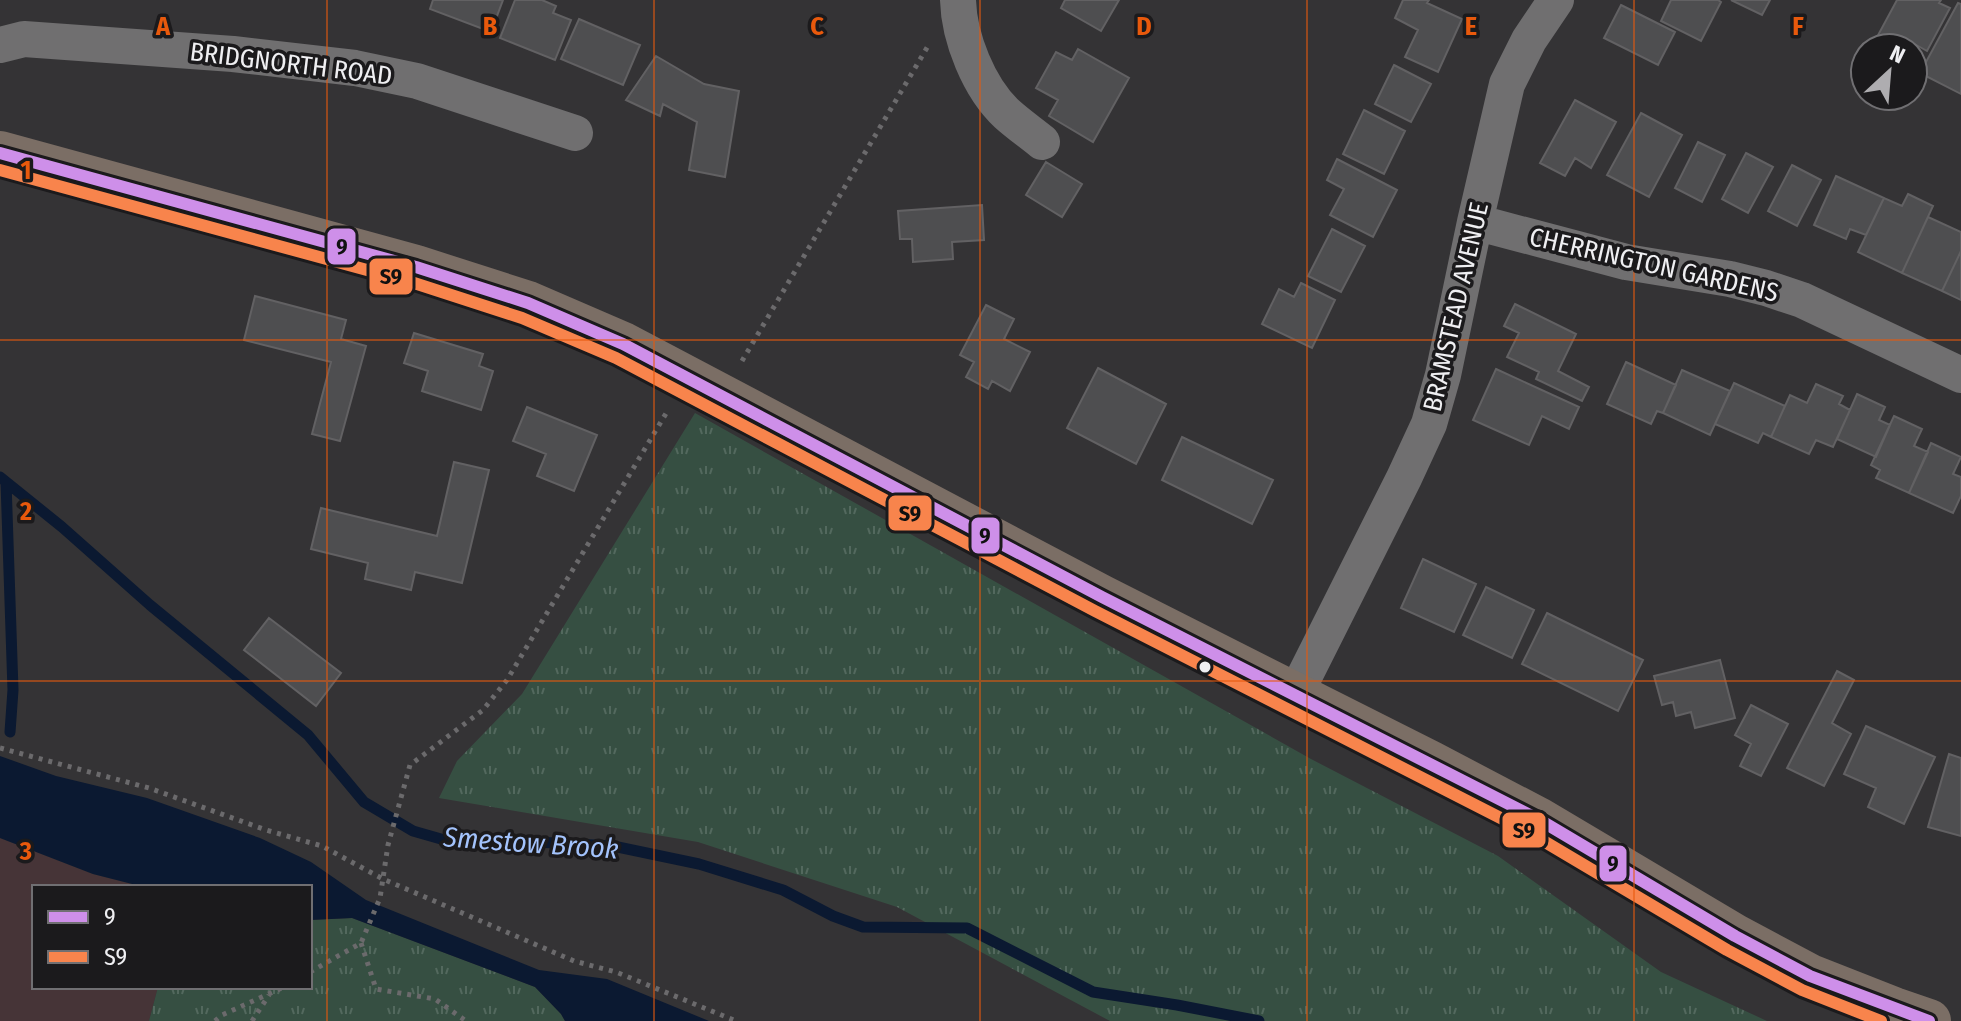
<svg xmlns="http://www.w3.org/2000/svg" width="1961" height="1021" viewBox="0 0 1961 1021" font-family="'Fira Sans Condensed',sans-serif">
<defs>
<pattern id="grass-tufts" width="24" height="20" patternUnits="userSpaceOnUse" patternTransform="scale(2)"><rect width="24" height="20" fill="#364f42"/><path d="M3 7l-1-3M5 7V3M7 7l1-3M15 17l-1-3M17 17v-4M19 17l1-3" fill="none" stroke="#53695e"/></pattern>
</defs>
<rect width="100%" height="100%" fill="#343335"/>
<path fill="#463437" d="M0,838l93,36 51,13h-110v100h124l-9,34h-149z"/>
<path fill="url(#grass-tufts)" d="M695,413l616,346 187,97 163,116 106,49h-657l-213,-114 -199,-65 -259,-44 18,-37 65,-67z
M352,918l183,69 26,27 4,7h-416l9,-34h152v-67z"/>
<path fill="#0b1931" d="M0,756l56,20 91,22 113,40 51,24 55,38 173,70 68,9 102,42h-144l-4,-7 -26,-27 -183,-69 -42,2v-33h-166l-51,-13 -93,-36z"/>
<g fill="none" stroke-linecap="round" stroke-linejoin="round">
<path stroke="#0b1931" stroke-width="11" d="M0,477l62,50 88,78 158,130 56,67 49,29 42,12 81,-1 77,4 86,18 84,26 50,26 30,11 104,1 126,64 84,13 82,16
M6,482l7,208 -3,42"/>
</g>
<path fill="#4e4e50" stroke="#626163" stroke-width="2" d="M433,0h70l-12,32 -61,-23z
M515,0h27l14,6 -3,7 18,7 -16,40 -55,-22z
M1065,0h54l-18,31 -40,-23z
M1403,0h26l-2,3 35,16 -24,53 -33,-15 13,-27 -23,-12z
M1671,0h47l3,2 -20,39 -40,-20z
M1731,0h39l-8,15z
M1897,0h44l-2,3 11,5 -23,43 -25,-14 -6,11 -19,-11z
M1958,3l3,1v90l-41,-21z
M1621,5l54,27 -17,33 -54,-27z
M579,19l61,26 -17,40 -62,-26z
M1078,49l51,29 -36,64 -44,-26 9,-16 -22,-12 20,-36 16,8z
M656,56l48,28 35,7 -14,86 -36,-7 8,-48 -34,-18 -3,12 -34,-16z
M1394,65l37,19 -20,38 -36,-18z
M1575,100l41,22 -25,46 -16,-10 -10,18 -25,-13z
M1364,110l41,21 -21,43 -41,-20z
M1641,113l41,22 -33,62 -42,-22z
M1698,142l27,13 -23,47 -27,-14z
M1746,153l27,14 -25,46 -26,-14z
M1337,159l60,31 -24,47 -43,-22 14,-26 -17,-9z
M1046,162l36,22 -20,33 -36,-22z
M1792,165l29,15 -24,46 -29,-15z
M1836,176l48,22 -18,37 -16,-6 -4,10 -32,-14z
M1908,194l25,12 -31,67 -44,-21 26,-54 18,8z
M982,205l2,35 -32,2 1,17 -40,3 -1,-23h-12l-2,-28z
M1928,217l33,15v19l-19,40 -40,-18z
M1332,229l33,17 -24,46 -33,-16z
M1961,251v49l-19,-9z
M1301,283l34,17 -23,48 -50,-24 17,-35 15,8z
M255,296l91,24 -5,19 25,7 -26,95 -28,-7 19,-72 -87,-22z
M1515,304l61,30 -18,37 31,16 -7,14 -46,-22 3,-7 -32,-15 12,-24 -15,-7z
M986,305l28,14 -10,20 26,13 -20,39 -18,-10 -4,8 -22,-12 8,-15 -14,-7z
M414,333l69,21 -4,12 14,5 -12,39 -59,-19 6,-20 -24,-8z
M1626,362l50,23 -13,28 -6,-2 -6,13 -44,-20z
M1098,368l68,36 -30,60 -69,-36z
M1496,369l83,38 -10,22 -27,-13 -13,29 -56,-25z
M1682,370l48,21 -20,44 -47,-22z
M1734,383l51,23 -14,31 -8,-4 -5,10 -43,-19z
M1816,384l27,12 -4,8 11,6 -17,37 -17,-7 -7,14 -38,-17 19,-42 17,8z
M1857,394l28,13 -6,13 11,5 -14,32 -39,-18z
M527,407l70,28 -23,56 -37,-15 9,-22 -33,-13z
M1894,416l28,13 -8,17 14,6 -19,41 -33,-15 4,-8 -9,-5z
M1182,437l91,43 -21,44 -90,-44z
M1931,443l30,14 -8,17 8,3v19l-8,17 -44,-20z
M454,462l35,8 -27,113 -47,-11 -4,18 -46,-11 3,-16 -57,-14 10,-41 116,28z
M1423,559l53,25 -22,48 -53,-24z
M1486,587l48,23 -22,48 -49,-23z
M1547,613l96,47 -25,51 -96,-47z
M269,618l72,55 -25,33 -72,-56z
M1720,660l15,58 -40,10 -4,-16 -15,4 -3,-14 -11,3 -8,-29z
M1837,671l17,9 -22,43 19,11 -27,52 -37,-18z
M1751,705l37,19 -27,52 -21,-10 11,-22 -16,-9z
M1866,726l69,31 -31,67 -36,-17 8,-19 -32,-14z
M1949,754l12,4v78l-33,-9z"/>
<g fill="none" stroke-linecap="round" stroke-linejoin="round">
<path stroke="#6b6a6c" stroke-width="5" stroke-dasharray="4 6" stroke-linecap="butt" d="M742,361l186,-315
M0,748l149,40 117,42 56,16 61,33 191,82 42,11 120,49
M361,943l15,46 59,10 31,22
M310,972l51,-29 19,-45 8,-53 22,-80 73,-55 24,-30 161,-270
M215,1021l7,-6 62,-28
M252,1021l17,-26"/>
<path stroke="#706f70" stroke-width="36" d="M958,0c1,38 21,88 49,114 11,10 24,19 35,28
M0,45l24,-6 209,15 122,14 62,13 158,52
M1475,222l151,40 104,17 36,9 36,12 159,75
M1295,695l109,-217 25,-54 14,-49 32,-153 32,-138 22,-44 27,-40"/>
<path stroke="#7b6e65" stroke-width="44" d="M0,153l416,114 112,36 95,41 479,253 329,166 107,56 197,117 75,40 84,33 35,12"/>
<defs>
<path id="bus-1" d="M0,153l416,114 112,36 95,41 479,253 436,222 197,117 75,40 119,45"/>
<path id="bus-2" d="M0,170l411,112 111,36 94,40 479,253 435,222 197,117 75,40 79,31"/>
</defs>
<use href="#bus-1" stroke="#1b1a1c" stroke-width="18"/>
<use href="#bus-2" stroke="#1b1a1c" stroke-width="18"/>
<use href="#bus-1" stroke="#ce8fe9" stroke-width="12"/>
<use href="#bus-2" stroke="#f8844c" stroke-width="12"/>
</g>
<path fill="none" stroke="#e8590c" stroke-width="2" stroke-opacity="0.55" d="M327,0v1021M654,0v1021M980,0v1021M1307,0v1021M1634,0v1021M0,340h1961M0,681h1961"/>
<circle fill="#efeff2" stroke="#1b1a1c" stroke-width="3" cx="1205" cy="667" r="7"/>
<g text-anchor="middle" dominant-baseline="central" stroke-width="7" stroke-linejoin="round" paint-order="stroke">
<g font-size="26" fill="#efeff2" stroke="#1b1a1c">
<text transform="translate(291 64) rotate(7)">BRIDGNORTH ROAD</text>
<text transform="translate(1654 265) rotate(13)">CHERRINGTON GARDENS</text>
<text transform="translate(1456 307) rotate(-77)">BRAMSTEAD AVENUE</text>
</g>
<g font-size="28" font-style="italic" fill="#a3c3fc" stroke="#1b1a1c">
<text transform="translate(531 843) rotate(4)">Smestow Brook</text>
</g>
</g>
<g font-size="26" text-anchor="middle" font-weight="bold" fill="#e8590c" stroke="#1b1a1c" stroke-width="7" stroke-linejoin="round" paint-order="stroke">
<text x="163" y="35">A</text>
<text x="490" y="35">B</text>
<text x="817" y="35">C</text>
<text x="1144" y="35">D</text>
<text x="1471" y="35">E</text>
<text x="1798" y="35">F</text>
<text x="26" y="179">1</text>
<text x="26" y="520">2</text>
<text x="26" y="860">3</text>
</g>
<g stroke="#1b1a1c" stroke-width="3">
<rect x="326" y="227" width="31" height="39" rx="8" fill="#ce8fe9"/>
<rect x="368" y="257" width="46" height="39" rx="8" fill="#f8844c"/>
<rect x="887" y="494" width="46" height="38" rx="8" fill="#f8844c"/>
<rect x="970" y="516" width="31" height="39" rx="8" fill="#ce8fe9"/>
<rect x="1501" y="811" width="46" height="38" rx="8" fill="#f8844c"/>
<rect x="1598" y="844" width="30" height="39" rx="8" fill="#ce8fe9"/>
</g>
<g font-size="22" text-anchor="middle" font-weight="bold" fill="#111">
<text x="342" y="254">9</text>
<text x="391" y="284">S9</text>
<text x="910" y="521">S9</text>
<text x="985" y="543">9</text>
<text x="1524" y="838">S9</text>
<text x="1613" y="871">9</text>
</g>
<rect x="32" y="885" width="280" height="104" fill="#1b1a1c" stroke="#706f72" stroke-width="2"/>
<rect x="48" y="911" width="40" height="12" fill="#ce8fe9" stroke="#706f72" stroke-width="2"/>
<text x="104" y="925" font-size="24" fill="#efeff2">9</text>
<rect x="48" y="951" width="40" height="12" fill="#f8844c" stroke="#706f72" stroke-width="2"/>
<text x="104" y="965" font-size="24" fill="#efeff2">S9</text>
<g transform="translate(1889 72) rotate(26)"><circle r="38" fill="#1b1a1c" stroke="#706f72" stroke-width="2"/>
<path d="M0-6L14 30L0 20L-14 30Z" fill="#aeadb0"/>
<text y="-12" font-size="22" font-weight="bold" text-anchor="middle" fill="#efeff2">N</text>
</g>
</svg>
